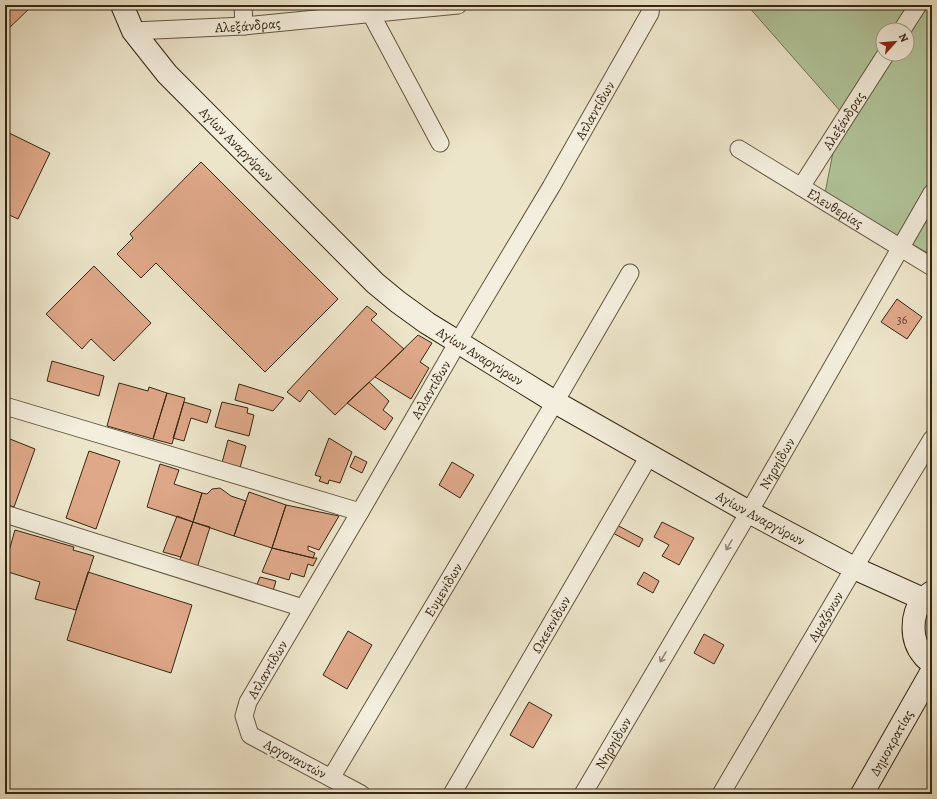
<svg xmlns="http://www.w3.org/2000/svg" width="937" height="799" viewBox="0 0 937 799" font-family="Alegreya,serif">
<rect width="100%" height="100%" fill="#ede5ca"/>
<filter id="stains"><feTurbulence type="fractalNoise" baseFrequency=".005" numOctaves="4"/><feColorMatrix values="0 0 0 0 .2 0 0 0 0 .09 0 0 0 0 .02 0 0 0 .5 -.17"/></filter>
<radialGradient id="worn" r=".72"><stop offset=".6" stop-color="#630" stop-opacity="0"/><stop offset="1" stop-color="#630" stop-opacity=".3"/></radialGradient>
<path fill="#b2c69c" stroke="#747657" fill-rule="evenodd" d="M747,5h185v250l-108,-57 17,-86zM883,30h24v24h-24z
M932,604v46l-8,-14 1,-20z"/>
<path fill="#dfa889" stroke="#362712" d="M5,5h28l-28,27z
M5,131l45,22 -32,66 -13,-6v-41l4,-10 -4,-2z
M201,162l137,137 -73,73 -109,-109 -15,15 -24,-24 16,-16 -3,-4z
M94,266l57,57 -37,38 -23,-22 -9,10 -36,-35z
M897,299l25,18 -15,22 -26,-17z
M367,306l10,8 -6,6 33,29 -69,66 -26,-25 -9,12 -13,-10z
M418,335l14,8 -12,19 9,6 -18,31 -36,-22z
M5,351l3,1 -3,10z
M52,361l52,15 -5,20 -52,-15z
M369,382l20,19 -6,9 10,8 -8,12 -38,-27z
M119,383l29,8 1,-4 18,6 -14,46 -46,-13z
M239,384l45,14 -11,13 -38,-11z
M167,393l18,5 -13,46 -19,-5z
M184,402l27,8 -4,13 -16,-5 -7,23 -11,-3z
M222,402l26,6 -1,5 7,2 -5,21 -34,-9z
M5,437l30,12 -21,58 -9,-3z
M329,438l23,14 -12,31 -11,-3 -1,4 -9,-3 2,-4 -6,-2z
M228,440l18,6 -6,22 -18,-5z
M89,451l31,10 -24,68 -30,-11z
M355,456l12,6 -5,11 -12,-6z
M452,462l22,13 -14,23 -21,-13z
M160,464l19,6 -5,14 28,9 -9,29 -46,-15z
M220,488l11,8 15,5 -12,35 -41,-14 9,-29 5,1 5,-5z
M249,492l37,13 -14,43 -38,-12z
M286,505l53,11 -20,34 -11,-4v4l7,3 -2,5 -41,-10z
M177,516l16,6 -12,35 -18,-5z
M193,522l17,5 -13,41 -18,-6z
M662,522l32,16 -15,27 -17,-9 7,-11 -15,-8z
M615,524l28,15 -4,8 -28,-15z
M15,530l59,17 -1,3 21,6 -18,54 -41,-11 5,-17 -35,-11v-6z
M272,548l41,10h4l-4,8 -5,-2 -4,13 -13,-4 -2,7 -27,-8z
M88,572l104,33 -21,68 -104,-33z
M644,572l15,9 -6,12 -16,-9z
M260,577l16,4 -3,10 -17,-4z
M348,631l24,14 -25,44 -24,-14z
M704,634l20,11 -10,19 -20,-11z
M529,702l23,13 -19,33 -23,-13z
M750,790l8,4h-10z"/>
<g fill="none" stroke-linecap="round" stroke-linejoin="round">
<defs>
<g id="street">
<path d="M243,5l1,21"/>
<path d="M371,5v9l69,129"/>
<path d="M902,30l16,-25"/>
<path id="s1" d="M133,31l111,-5 214,-21"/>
<path id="s2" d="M739,149l193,118"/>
<path id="s3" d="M801,187l85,-133"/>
<path d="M5,406l355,106"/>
<path d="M5,514l298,94"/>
<path id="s4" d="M331,778l224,-376 75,-129"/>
<path id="s5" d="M361,794l-111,-59 -6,-19 4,-14 112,-190 98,-170 93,-155 99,-174 1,-8"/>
<path id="s6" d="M452,794l197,-338"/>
<path id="s7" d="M583,794l166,-282 183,-319"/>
<path id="s8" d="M721,794l133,-226 78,-129"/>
</g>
<g id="secondary">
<path id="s9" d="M122,5l11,26 34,43 208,209 23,19 29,21 128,79 194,110 105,56 69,31"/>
<path d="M932,592c-3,2 -7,5 -10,8 -11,15 -12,40 1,55 2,3 6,6 9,8"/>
<path id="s10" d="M862,794l70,-123"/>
</g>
</defs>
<use href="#street" stroke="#645640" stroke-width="19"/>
<use href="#secondary" stroke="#362712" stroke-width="24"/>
<use href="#street" stroke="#f3eedd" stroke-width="17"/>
<use href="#secondary" stroke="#f3eedd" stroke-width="22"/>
</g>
<defs><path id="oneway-shaft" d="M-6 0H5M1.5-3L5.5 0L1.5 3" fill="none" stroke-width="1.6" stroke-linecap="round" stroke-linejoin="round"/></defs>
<g stroke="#948a78">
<use href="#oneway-shaft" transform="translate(729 545) rotate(120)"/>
<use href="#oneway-shaft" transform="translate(663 657) rotate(120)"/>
</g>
<g text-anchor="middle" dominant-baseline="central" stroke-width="4" stroke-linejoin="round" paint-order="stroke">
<g font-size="12" fill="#604730">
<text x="902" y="320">36</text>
</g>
<g font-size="14" fill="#362712" stroke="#f3eedd">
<text stroke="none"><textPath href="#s1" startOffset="115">Αλεξάνδρας</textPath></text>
<text stroke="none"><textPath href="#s5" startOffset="846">Ατλαντίδων</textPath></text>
<text stroke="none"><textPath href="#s3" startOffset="79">Αλεξάνδρας</textPath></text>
<text stroke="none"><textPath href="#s9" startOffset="182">Αγίων Αναργύρων</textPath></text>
<text stroke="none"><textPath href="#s2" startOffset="113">Ελευθερίας</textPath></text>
<text stroke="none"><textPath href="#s9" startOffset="506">Αγίων Αναργύρων</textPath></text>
<text stroke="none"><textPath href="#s5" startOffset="522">Ατλαντίδων</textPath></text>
<text stroke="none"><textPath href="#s7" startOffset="383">Νηρηίδων</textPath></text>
<text stroke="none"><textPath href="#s9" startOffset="830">Αγίων Αναργύρων</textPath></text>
<text stroke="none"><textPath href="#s4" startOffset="219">Ευμενίδων</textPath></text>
<text stroke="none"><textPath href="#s8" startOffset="206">Αμαζόνων</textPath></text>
<text stroke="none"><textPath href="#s6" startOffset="196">Ωκεανίδων</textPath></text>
<text stroke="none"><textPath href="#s5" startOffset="198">Ατλαντίδων</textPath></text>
<text stroke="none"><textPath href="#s7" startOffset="59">Νηρηίδων</textPath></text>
<text stroke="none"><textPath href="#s10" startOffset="59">Δημοκρατίας</textPath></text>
<text transform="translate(295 759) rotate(28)">Αργοναυτών</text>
</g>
</g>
<rect width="937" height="799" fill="none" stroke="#ede5ca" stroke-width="20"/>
<rect x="6" y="6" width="925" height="787" fill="none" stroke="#362712" stroke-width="2"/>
<rect x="10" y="10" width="917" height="779" fill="none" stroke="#362712"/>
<g transform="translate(895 42) rotate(63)"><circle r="19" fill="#f3eedd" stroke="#a79e8c"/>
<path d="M0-3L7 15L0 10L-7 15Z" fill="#8f2418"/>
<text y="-6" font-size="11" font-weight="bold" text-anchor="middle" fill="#362712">N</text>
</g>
<rect width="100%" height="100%" filter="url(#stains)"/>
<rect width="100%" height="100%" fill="url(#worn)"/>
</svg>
